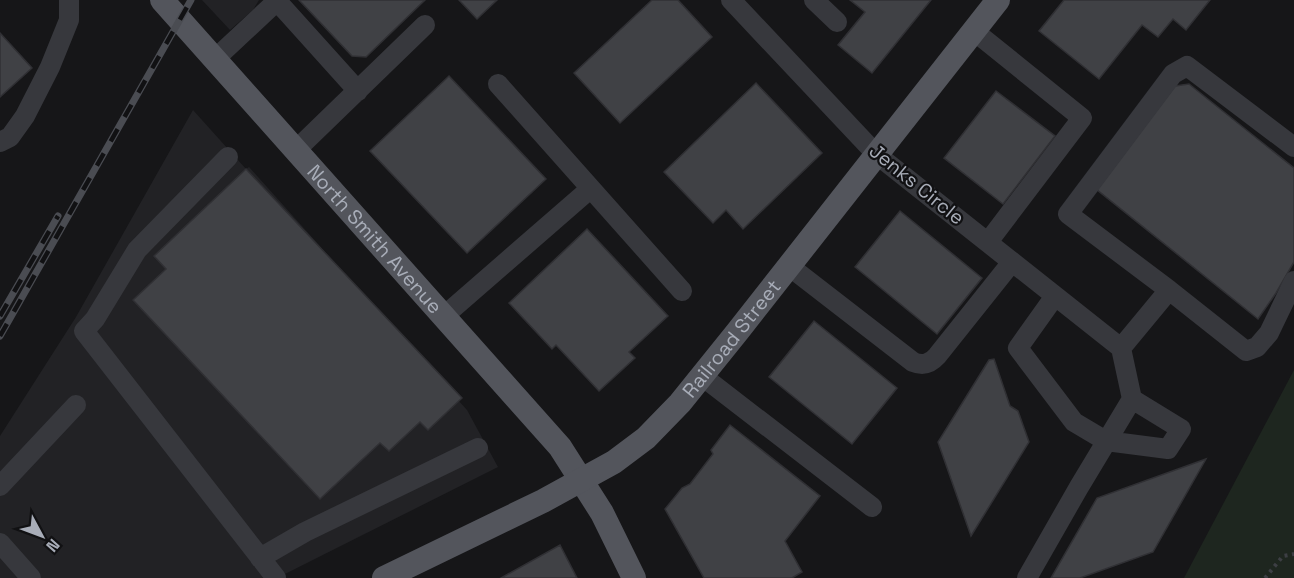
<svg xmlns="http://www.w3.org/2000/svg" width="1294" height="578" viewBox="0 0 1294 578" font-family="'Space Grotesk',sans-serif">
<rect width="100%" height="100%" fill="#161618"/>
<path fill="#222225" d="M202,0h57l-6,10 -23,20z
M193,110l53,59 3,-2 218,243 31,57 -221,111h-277v-142l76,-119z"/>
<path fill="#1e261f" d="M1294,370v208h-110z"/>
<path fill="#404145" stroke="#303034" stroke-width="1.5" d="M299,0h126l-59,57 -14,-1z
M459,0h38l-20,19z
M652,0h26l34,37 -92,86 -46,-50z
M850,0h81l-59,73 -34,-28 27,-33z
M1064,0h146l-24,30 -13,-11 -15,18 -16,-12 -43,54 -60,-48z
M0,33l32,35 -32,29z
M449,76l97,103 -79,74 -97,-102z
M756,83l66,70 -79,76 -17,-19 -13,13 -49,-51z
M1189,84l105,84v94l-18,31 -18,26 -162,-130 79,-103z
M996,91l59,45 -52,68 -59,-46z
M246,169l216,229 -34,32 -8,-8 -31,29 -9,-8 -60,56 -187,-199 33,-31 -12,-13z
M900,211l82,67 -45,56 -82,-67z
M587,229l81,87 -39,36 6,6 -36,33 -43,-46 -4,4 -43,-46z
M814,321l83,67 -45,56 -83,-67z
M994,359l16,47 8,5 11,31 -58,94 -33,-94 51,-82z
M730,425l90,71 -35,45 17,31 -10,6h-88l-39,-69 17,-21 8,-4 23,-30 -2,-4z
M1206,459l-53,93 -73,26h-29l46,-80z
M560,545l17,33h-76z"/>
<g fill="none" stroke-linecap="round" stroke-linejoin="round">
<path stroke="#3d3f44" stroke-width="4" stroke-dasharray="3 4.5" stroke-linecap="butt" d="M1265,578l18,-22 11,-2"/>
<path stroke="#37383d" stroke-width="20" d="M731,0l145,154 245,194
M814,0l23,22
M974,31l108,87 -94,124
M215,59l62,-58 81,90
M498,84l184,207
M0,142l10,-5 15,-21 25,-49 19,-47v-20
M1294,147l-107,-81 -14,8 -105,140 101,76 77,61 11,-4 12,-14 25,-52
M296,150l129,-125
M228,157l-91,93 -42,69 -11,12 192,247
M789,266l124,96c10,4 17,2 24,-6l75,-94
M1055,296l-37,52 56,74 32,19 62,8 13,-20 -49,-30
M444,316l146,-127
M1121,348l48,-58
M702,376l170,131
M0,486l76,-81
M0,543l31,35
M260,558l45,-26 173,-84
M1027,578l52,-91 53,-88 -11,-51"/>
<g stroke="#53555c" stroke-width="24">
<path id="s1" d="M162,0l398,447 42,66 32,65"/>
<path id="s2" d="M384,578l159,-77 71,-39 32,-24 34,-35 58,-72 260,-331"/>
</g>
<defs>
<path id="rail" d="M0,316l58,-100
M0,336l191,-336"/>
</defs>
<use href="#rail" stroke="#4a4c52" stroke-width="7"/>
<use href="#rail" stroke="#111113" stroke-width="4.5" stroke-dasharray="14" stroke-linecap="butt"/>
</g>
<g text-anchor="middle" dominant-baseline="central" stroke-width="4.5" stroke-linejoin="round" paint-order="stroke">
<g font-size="20" fill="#a8adb8" stroke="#111113">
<text transform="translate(917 184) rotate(39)">Jenks Circle</text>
<text stroke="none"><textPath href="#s1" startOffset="320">North Smith Avenue</textPath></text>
<text stroke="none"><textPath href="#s2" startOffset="429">Railroad Street</textPath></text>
</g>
</g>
<g transform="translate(42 536) rotate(131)" stroke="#111113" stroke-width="4.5" paint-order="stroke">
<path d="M0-4.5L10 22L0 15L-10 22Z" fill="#a8adb8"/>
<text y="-9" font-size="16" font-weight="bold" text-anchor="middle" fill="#a8adb8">N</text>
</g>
</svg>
